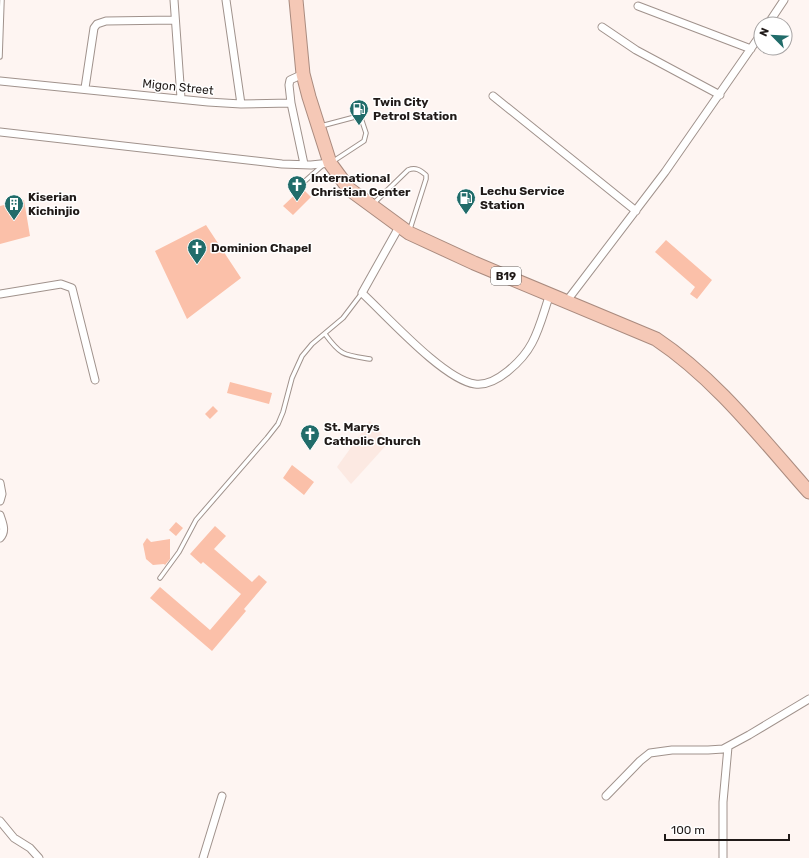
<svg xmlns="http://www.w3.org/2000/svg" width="809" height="858" viewBox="0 0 809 858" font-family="Rubik,sans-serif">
<rect width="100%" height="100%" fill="#fef5f2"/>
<path fill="#fce9e2" d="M370,421l19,21 -38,42 -14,-17z"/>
<path fill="#fbc0a9" d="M302,188l9,9 -18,18 -10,-9z
M24,200l6,36 -30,8v-38z
M206,225l35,53 -54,41 -32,-68z
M666,240l46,40 -15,19 -7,-5 5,-7 -40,-35z
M230,382l42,11 -3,11 -42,-11z
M213,406l5,5 -8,8 -5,-5z
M292,465l22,17 -10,13 -21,-17z
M176,522l7,6 -7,8 -7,-6z
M215,526l11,10 -12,13 38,33 7,-7 8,7 -23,27 2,2 -34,40 -62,-53 10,-11 50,43 31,-36 -38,-32 -2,2 -11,-10z
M147,538l4,4 19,-3v20l-5,6 -1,-1 -11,1 -7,-6 -3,-15z"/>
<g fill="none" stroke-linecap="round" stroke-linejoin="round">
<defs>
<path id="lane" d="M0,57l2,-57
M321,126l34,-9 7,4 4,12 -2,8 -32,21
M296,189l27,-24
M373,204l35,-34c8,-3 12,0 18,5v4l-16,50
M325,334c16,22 19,21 45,25
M160,578l19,-26 17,-32 71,-82 11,-14 5,-12 9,-34 10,-22 10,-12 31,-26 19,-25"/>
<path id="street" d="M174,0l7,98
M226,0l15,104
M638,6l113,43
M768,24l16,-24
M602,27l34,23 84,45
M0,81l208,21 33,2 50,-1 13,61
M85,88l9,-60 3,-4 9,-3 69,-1
M493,96l143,115
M291,103l-2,-18 1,-5 13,-6
M0,132l282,32 29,1 19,-2
M399,227l-37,66c25,23 82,87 113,91 21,3 48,-24 57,-41 8,-15 12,-32 18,-49
M0,294l61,-10 11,4 23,92
M566,302l99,-130 96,-138
M0,483l2,11 -2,7
M0,515c2,7 7,16 0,23
M606,796l34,-35 10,-8 22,-3h36l15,-1 26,-14 60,-36
M0,821l14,17 16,10 9,10
M203,858l19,-62
M723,858v-56l5,-55"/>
<path id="highway" d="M296,0l7,74 6,23 21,66 19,26 60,44 65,30 182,76c60,40 106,100 153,153"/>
</defs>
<use href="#lane" stroke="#a0928c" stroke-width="5.5"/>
<use href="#street" stroke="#a0928c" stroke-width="9"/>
<use href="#highway" stroke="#aa8b7f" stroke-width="15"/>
<use href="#lane" stroke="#fff" stroke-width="3.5"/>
<use href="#street" stroke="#fff" stroke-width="7"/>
<use href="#highway" stroke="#f5c8b6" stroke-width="13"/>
</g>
<defs>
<symbol id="fuel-pin" viewBox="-11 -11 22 30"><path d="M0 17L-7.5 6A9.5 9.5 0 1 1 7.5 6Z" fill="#216c6a" stroke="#fff"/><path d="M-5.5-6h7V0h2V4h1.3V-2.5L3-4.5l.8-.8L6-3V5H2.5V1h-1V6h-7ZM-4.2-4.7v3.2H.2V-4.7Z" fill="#fff"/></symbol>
<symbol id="church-pin" viewBox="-11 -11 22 30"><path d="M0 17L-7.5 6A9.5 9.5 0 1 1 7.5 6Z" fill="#216c6a" stroke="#fff"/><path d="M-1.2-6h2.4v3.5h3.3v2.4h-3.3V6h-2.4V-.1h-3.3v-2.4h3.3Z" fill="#fff"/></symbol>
<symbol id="building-pin" viewBox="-11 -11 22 30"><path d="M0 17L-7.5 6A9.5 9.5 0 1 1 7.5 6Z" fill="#216c6a" stroke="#fff"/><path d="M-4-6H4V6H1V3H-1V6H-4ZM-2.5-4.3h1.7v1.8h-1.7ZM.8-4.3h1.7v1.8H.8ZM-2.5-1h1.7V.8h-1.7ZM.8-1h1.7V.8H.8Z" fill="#fff"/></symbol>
</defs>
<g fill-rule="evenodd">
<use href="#fuel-pin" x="348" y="98" width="22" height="30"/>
<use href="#church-pin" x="286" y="174" width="22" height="30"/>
<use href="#fuel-pin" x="455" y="187" width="22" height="30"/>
<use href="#building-pin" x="3" y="193" width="22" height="30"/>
<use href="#church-pin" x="186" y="237" width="22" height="30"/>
<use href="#church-pin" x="299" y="423" width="22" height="30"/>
</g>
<g text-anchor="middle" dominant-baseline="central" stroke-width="3" stroke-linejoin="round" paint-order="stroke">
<rect fill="#fff" stroke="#635f5d" stroke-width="1" x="491" y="267" width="30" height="18" rx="3"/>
<g font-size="11" font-weight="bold" fill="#201a18">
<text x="506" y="276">B19</text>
</g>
<g font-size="12" fill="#201a18" stroke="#fff">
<text transform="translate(178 87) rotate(6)">Migon Street</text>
</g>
<g font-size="12" font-weight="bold" fill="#201a18" stroke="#fff" text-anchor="start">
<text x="373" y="102">Twin City<tspan x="373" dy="14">Petrol Station</tspan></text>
<text x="311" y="178">International<tspan x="311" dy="14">Christian Center</tspan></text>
<text x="480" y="191">Lechu Service<tspan x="480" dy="14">Station</tspan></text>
<text x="28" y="197">Kiserian<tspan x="28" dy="14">Kichinjio</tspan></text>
<text x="211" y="248">Dominion Chapel</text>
<text x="324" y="427">St. Marys<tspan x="324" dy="14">Catholic Church</tspan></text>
</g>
</g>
<g transform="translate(773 36) rotate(294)"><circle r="19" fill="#ffffff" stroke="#a6a3a3"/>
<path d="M0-3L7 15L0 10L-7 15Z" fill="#216c6a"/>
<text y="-6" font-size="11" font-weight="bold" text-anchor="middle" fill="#201a18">N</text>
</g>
<path d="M665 834v6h124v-6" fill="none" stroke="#201a18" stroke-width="2"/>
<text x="671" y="834" font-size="12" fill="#201a18" stroke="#ffffff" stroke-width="3" paint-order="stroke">100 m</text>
</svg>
